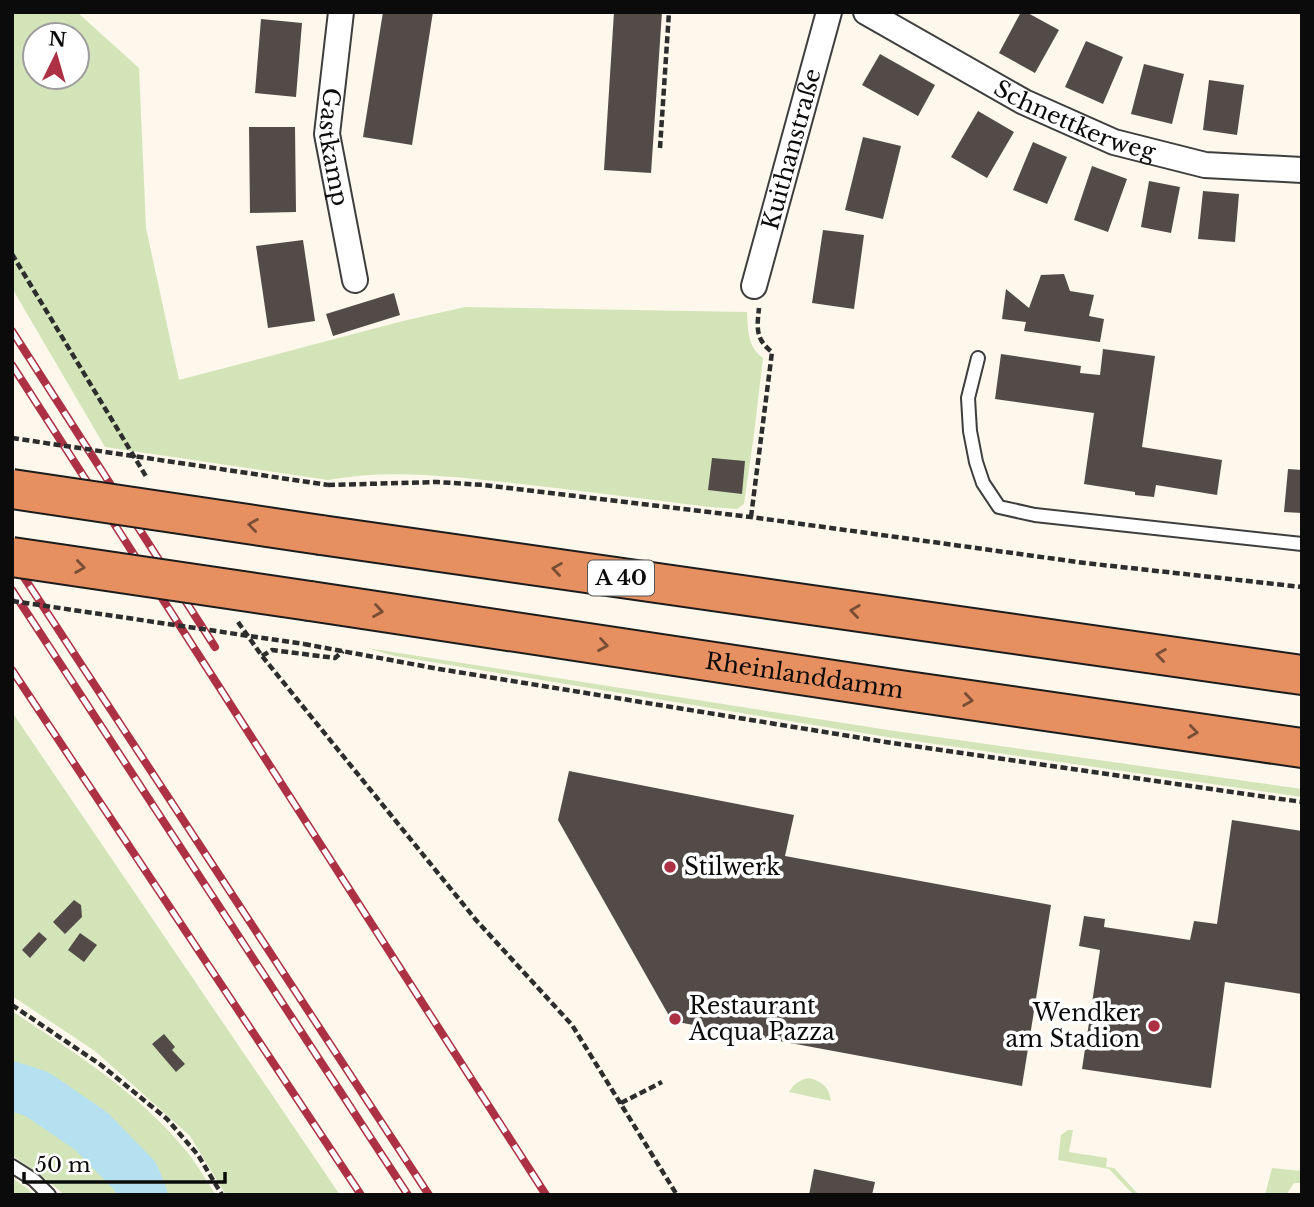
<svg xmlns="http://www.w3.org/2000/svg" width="1314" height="1207" viewBox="0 0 1314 1207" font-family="'Libre Baskerville',serif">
<rect width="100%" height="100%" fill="#fdf8eb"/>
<path fill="#d3e4b8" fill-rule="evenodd" d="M12,12h65l62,56 7,160 33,152 224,-59 62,-14 282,5c1,18 0,34 16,46l-9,76 -10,70 -7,5 -28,-2c-63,-8 -125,-16 -188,-23 -64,-7 -129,-16 -193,-4l-223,-33 -93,-159zM35,35h42v42h-42z
M367,648l521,82 414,59v8l-415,-60 -492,-81z
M12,712l328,483h-114l-36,-59 -95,-85 -83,-55z
M12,1011c60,40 123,79 170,135 13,14 23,33 34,49h-152l-12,-11 -40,-29z
M809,1078c13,3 20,9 22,23l-42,-9c5,-8 10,-12 20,-14z
M1068,1130h5l-4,22 38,6 -1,9 8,1 25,27h-5l-25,-26 -51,-9 3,-25z
M1272,1168l30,3v12h-8l-8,12h-21z
M12,1178l15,10 7,7h-22z"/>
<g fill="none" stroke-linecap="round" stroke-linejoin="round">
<path stroke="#b4e0f0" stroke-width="49" d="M12,1086l25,8 54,37 44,45 8,19"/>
</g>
<path fill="#524b48" d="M383,12h50l-21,133 -49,-8z
M614,12h48l-11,161 -47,-3z
M1021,12h5l33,18 -24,43 -36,-20z
M261,19l41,4 -6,74 -41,-4z
M1086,41l37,16 -20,47 -38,-17z
M880,54l55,31 -17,31 -56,-31z
M1144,64l40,10 -12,50 -41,-10z
M1209,80l35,5 -7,50 -34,-5z
M978,111l36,21 -27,46 -36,-21z
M249,127h46l1,85 -46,1z
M863,137l38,9 -18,73 -38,-9z
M1033,142l34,15 -20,47 -34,-14z
M1092,166l35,13 -19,53 -34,-12z
M1149,181l31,6 -9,46 -30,-6z
M1203,191l36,3 -4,48 -37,-3z
M823,230l41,5 -10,74 -42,-6z
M303,240l12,81 -47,7 -12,-82z
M1064,274l6,17 24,4 -5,21 15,3 -4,23 -76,-11 2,-9 -24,-3 4,-30 23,19 12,-33z
M394,293l6,22 -67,21 -7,-22z
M1103,349l52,7 -13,91 80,13 -5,35 -61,-10 -2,12 -19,-2v-3l-51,-8 10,-71 -99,-14 6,-45 80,12 -1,7 20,2z
M712,458l33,3 -3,33 -34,-4z
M1288,469l14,1v43l-18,-1z
M569,771l225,44 -9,41 266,49 -29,181 -350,-65 -114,-201z
M1232,820l70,11v163l-77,-12 -14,106 -129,-19 18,-119 -21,-4 5,-30 21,3 -1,8 86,13 4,-19 23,3z
M74,900l7,5 1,12 -17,17 -12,-12z
M39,932l8,7 -17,19 -8,-8z
M80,933l17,12 -13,17 -16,-12z
M164,1034l11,13 -3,3 13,14 -9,8 -24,-28z
M814,1169l61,13 -3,13h-63z"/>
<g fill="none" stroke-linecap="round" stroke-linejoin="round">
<defs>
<path id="service" d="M978,358l-10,40 2,33 6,31 7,21 16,24 36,8 267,29
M12,1166l22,14 15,15"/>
<g id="minor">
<path id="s1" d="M341,12l-14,122 28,146"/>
<path id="s2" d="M866,12l158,90 90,40 91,23 97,5"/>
<path id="s3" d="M754,286l75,-274"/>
</g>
<g id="motorway">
<path d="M321,535l981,140"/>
<path id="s4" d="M310,601l590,89 402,58"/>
</g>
</defs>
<use href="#service" stroke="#3e3e3e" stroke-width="16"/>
<use href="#minor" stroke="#3e3e3e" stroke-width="28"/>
<use href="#motorway" stroke="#1c1c1c" stroke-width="42"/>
<path stroke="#2d2d2d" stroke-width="4.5" stroke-dasharray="7 3.5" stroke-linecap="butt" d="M660,148l9,-136
M12,254l135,224
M328,485l109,-3 47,3 267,32 334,46 217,24
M751,517l21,-165c-17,-13 -15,-25 -13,-44
M238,622l24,34 214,264 96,105 105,170
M304,644l135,25 453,74 410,59
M262,656l10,-6 63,8 8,-7
M12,1005l89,60 66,54 31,36 24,40
M621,1103l41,-21"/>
<use href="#service" stroke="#fff" stroke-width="12"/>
<use href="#minor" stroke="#fff" stroke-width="24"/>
<use href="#motorway" stroke="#e68f60" stroke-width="38"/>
<defs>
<path id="rail" d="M12,331l203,316
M12,365l534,830
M12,559l417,636
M12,590l396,605
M12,670l349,525"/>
</defs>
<use href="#rail" stroke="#ad3144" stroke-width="8"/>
<use href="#rail" stroke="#fff" stroke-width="5" stroke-dasharray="16" stroke-linecap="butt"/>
<defs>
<path id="motorway-bridge" d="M12,489l309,46
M12,557l298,44"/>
</defs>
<use href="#motorway-bridge" stroke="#1c1c1c" stroke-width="42" stroke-linecap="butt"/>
<path stroke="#2d2d2d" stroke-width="4.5" stroke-dasharray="7 3.5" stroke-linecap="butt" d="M12,438l316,47
M12,601l292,43"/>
<use href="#motorway-bridge" stroke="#e68f60" stroke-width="38"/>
</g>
<defs><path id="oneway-chevron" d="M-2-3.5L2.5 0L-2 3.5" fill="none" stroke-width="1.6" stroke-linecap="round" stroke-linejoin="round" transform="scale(1.75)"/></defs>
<g stroke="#784d36">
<use href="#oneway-chevron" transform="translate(253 525) rotate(-172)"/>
<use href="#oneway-chevron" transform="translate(80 567) rotate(8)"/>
<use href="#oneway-chevron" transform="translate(557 569) rotate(-172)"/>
<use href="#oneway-chevron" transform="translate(378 611) rotate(9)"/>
<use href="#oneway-chevron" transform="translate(855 611) rotate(-172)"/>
<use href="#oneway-chevron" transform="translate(603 645) rotate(9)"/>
<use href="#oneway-chevron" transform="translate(1161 655) rotate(-172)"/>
<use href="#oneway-chevron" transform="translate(968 700) rotate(8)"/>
<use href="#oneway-chevron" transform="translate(1193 732) rotate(8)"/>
</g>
<g fill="#ad3144" stroke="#fff" stroke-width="2.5">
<circle cx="670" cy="867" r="7"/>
<circle cx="675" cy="1019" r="7"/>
<circle cx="1154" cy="1026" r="7"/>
</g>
<g text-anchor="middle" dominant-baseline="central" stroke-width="7" stroke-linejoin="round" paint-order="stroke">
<rect fill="#fff" stroke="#545454" stroke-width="2" x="588" y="560.5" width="66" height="35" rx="5"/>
<g font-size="21" font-weight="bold" fill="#0b0b0b">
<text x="621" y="578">A 40</text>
</g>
<g font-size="23" fill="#0b0b0b" stroke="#fff">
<text stroke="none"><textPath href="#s2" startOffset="236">Schnettkerweg</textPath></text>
<text stroke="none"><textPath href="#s1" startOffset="136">Gastkamp</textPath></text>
<text stroke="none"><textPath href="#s3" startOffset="142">Kuithanstraße</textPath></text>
<text stroke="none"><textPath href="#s4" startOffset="500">Rheinlanddamm</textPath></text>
</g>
<g font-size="23" fill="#0b0b0b" stroke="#fff" text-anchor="start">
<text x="684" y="867">Stilwerk</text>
<text x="689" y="1006">Restaurant<tspan x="689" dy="26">Acqua Pazza</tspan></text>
<text x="1140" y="1013" text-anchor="end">Wendker<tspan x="1140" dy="26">am Stadion</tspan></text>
</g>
</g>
<rect width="1314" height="1207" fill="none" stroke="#0b0b0b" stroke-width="28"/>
<g transform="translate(56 56) rotate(5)"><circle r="33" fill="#ffffff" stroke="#9d9d9d" stroke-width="2"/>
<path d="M0-5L12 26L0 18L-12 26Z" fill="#ad3144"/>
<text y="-10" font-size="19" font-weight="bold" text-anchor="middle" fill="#0b0b0b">N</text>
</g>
<path d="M24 1172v10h201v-10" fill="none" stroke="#0b0b0b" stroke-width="3.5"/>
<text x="35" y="1172" font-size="21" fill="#0b0b0b" stroke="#ffffff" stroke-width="5" paint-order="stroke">50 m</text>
</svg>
